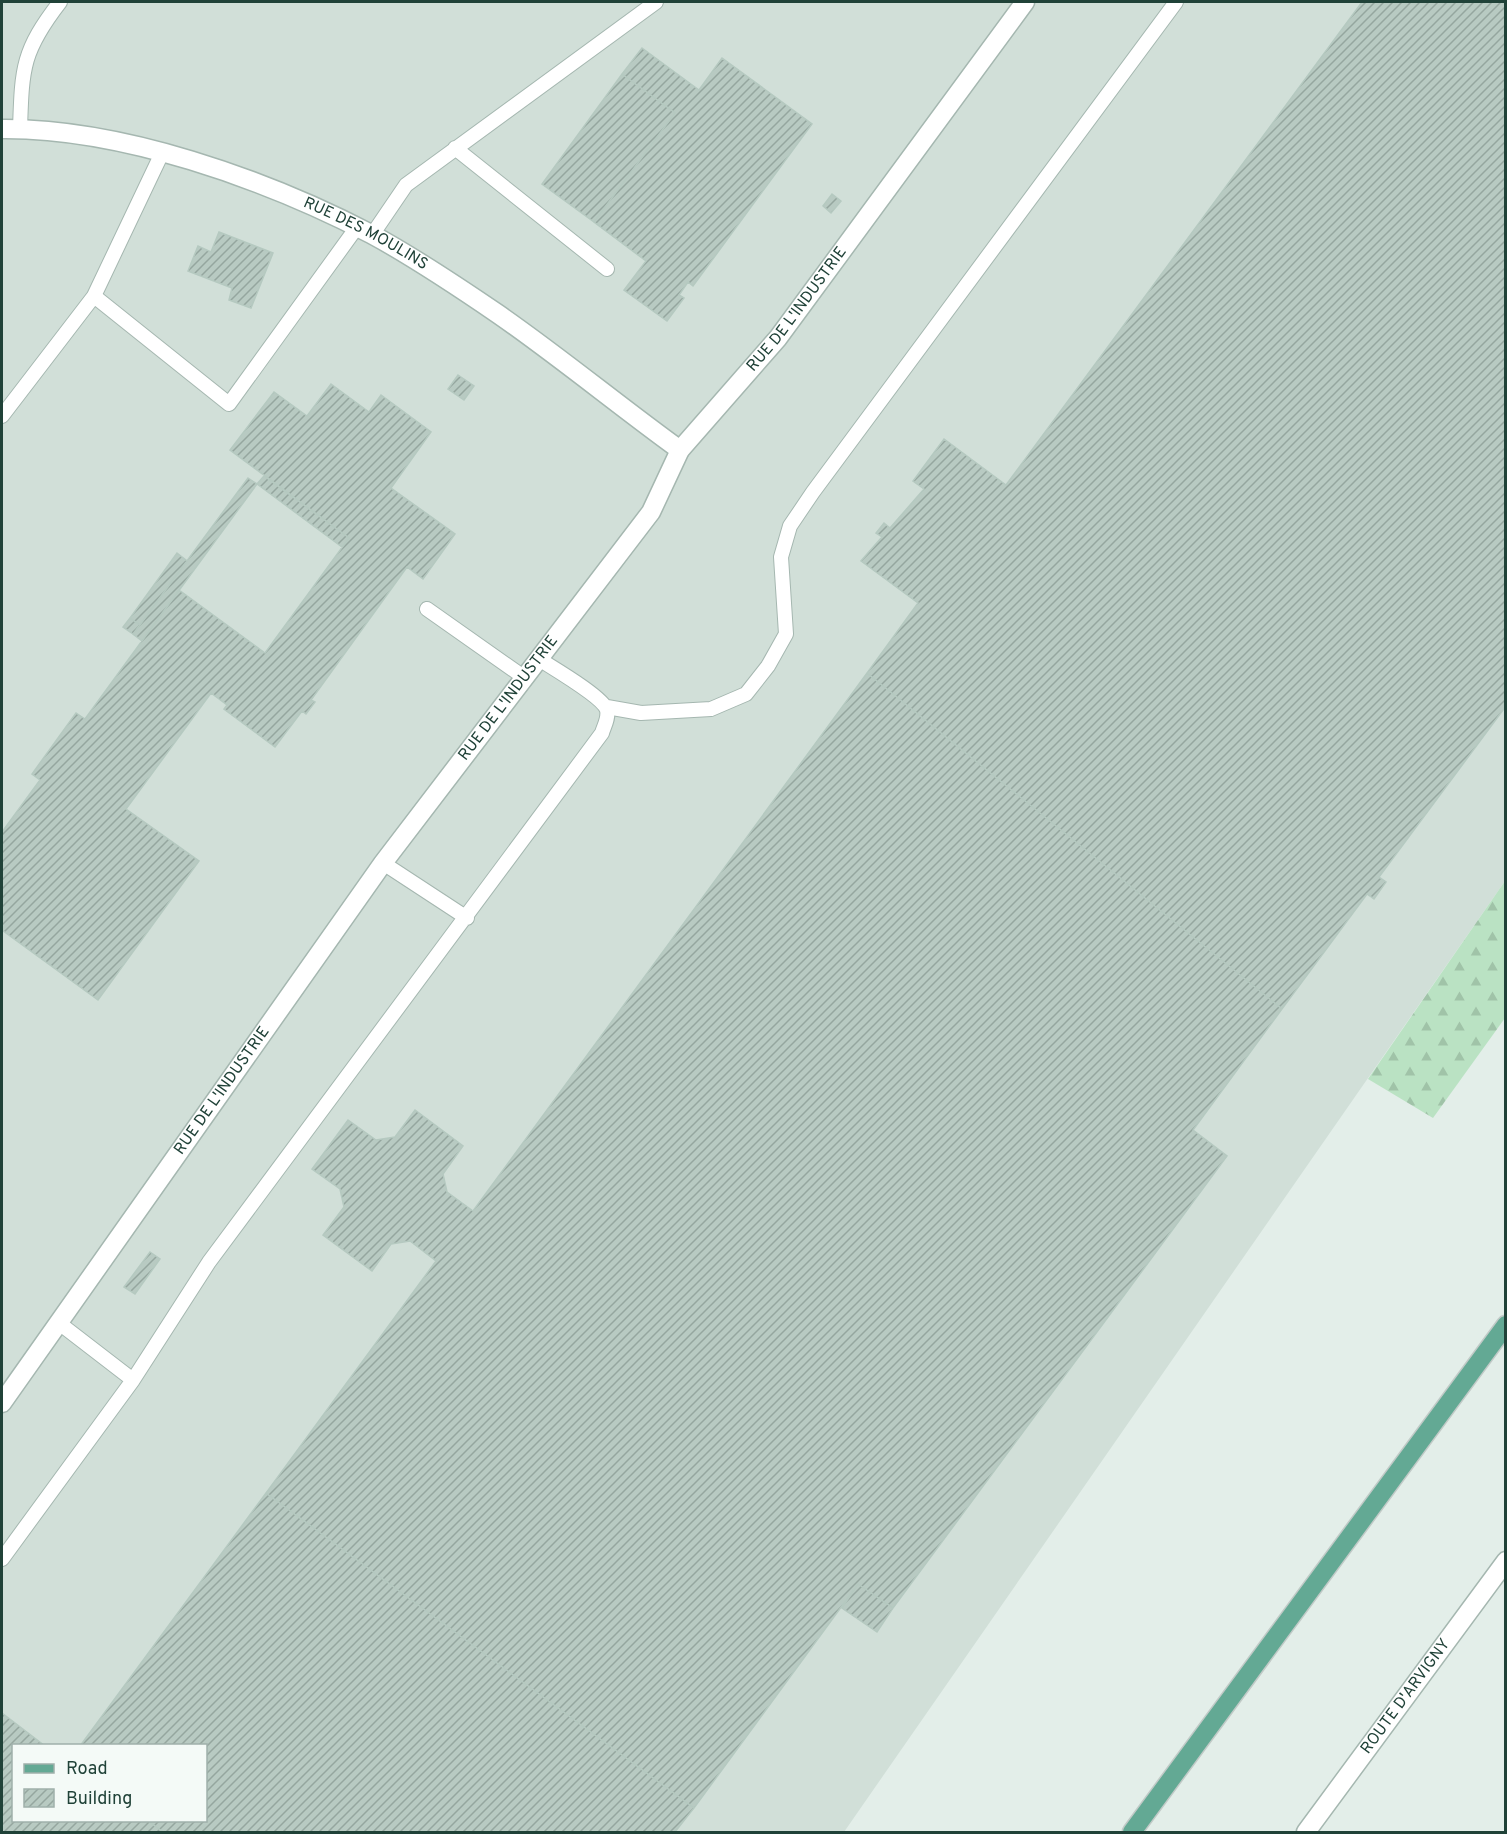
<svg xmlns="http://www.w3.org/2000/svg" width="1507" height="1834" viewBox="0 0 1507 1834" font-family="Overpass,sans-serif">
<defs>
<pattern id="forest-firs" width="22" height="20" patternUnits="userSpaceOnUse" patternTransform="scale(1.5)"><rect width="22" height="20" fill="#bae2c3"/><path d="M5 1l3.5 6h-7zM16 11l3.5 6h-7z" fill="#a0c3a8"/></pattern>
<pattern id="building-hatch" width="6" height="6" patternUnits="userSpaceOnUse" patternTransform="scale(1.5)"><rect width="6" height="6" fill="#b8cac2"/><path d="M-1 1l2-2M0 6l6-6M5 7l2-2" fill="none" stroke="#95a69f"/></pattern>
</defs>
<rect width="100%" height="100%" fill="#e3eee9"/>
<path fill="#d1dfd8" fill-rule="evenodd" d="M2,2h1503v879l-661,951h-842zM14,1746h192v74h-192z"/>
<path fill="url(#forest-firs)" d="M1505,881v137l-72,100 -65,-39z"/>
<path fill="url(#building-hatch)" stroke="#b5c9c0" stroke-width="1.5" d="M1362,2h144v704l-127,171 7,5 -12,17 -7,-5 -85,115 -415,-336 51,-70 -57,-42 21,-24 -6,-4 8,-10 6,5 34,-39 -11,-8 31,-42 62,46z
M642,48l57,42 23,-32 90,66 -119,162 -5,-4 -9,13 5,3 -17,23 -43,-31 22,-29 -52,-39 81,-109 -53,-39z
M622,74l53,39 -81,109 -52,-38z
M832,194l9,7 -10,12 -8,-7z
M219,232l54,21 -22,55 -22,-8 3,-12 -44,-17 10,-25 13,6z
M458,375l16,11 -10,14 -16,-11z
M331,384l38,28 12,-17 50,37 -40,56 64,46 -32,45 -16,-12 -96,133 4,2 -9,12 -4,-3 -27,36 -51,-38 3,-4 -16,-12 -85,116 73,52 -101,139 -96,-70v-98l38,-52 -8,-6 44,-61 9,6 94,-129 86,63 84,-115 -119,-88 44,-58 33,24z
M264,476l85,62 -7,9 -85,-63z
M248,478l9,6 -115,157 -9,-7z
M177,553l10,8 -47,64 -10,-7z
M130,618l10,7 -7,9 -10,-7z
M867,673l415,336 -89,121 34,26 -334,452 -35,-24 -164,224 -428,-315 170,-232 -26,-20 -19,3 -19,27 -49,-36 21,-28 -4,-18 -28,-20 36,-49 28,20 19,-3 20,-27 48,36 -20,28 4,18 26,19z
M150,1252l10,7 -25,35 -11,-7z
M266,1493l428,315 -19,24h-512l-16,-12h59v-74h-126z
M858,1584l35,24 -16,24 -35,-24z
M2,1713l43,33h-31v74h133l16,12h-161z"/>
<g fill="none" stroke-linecap="round" stroke-linejoin="round">
<defs>
<path id="service" d="M20,129c2,-61 2,-78 40,-127
M455,148l152,121
M162,153l-68,143 135,108 128,-177
M372,235l34,-50 250,-183
M2,416l92,-120
M427,609l98,69
M607,707l34,6 70,-4 35,-15 22,-28 18,-32 -5,-77 9,-31 23,-34 363,-490
M383,863l84,55
M133,1380l76,-118 393,-529c2,-7 7,-15 5,-23 -4,-13 -54,-42 -68,-51
M2,1559l131,-179 -74,-57"/>
<g id="minor">
<path id="s1" d="M2,129c119,-1 263,50 369,105 43,23 86,52 127,80 62,43 121,92 182,136"/>
<path id="s2" d="M2,1403l381,-540 268,-351 29,-62 98,-112 247,-336"/>
<path id="s3" d="M1306,1832l200,-271"/>
</g>
<path id="primary" d="M1132,1832l374,-507"/>
</defs>
<use href="#service" stroke="#a5b7b0" stroke-width="16"/>
<use href="#minor" stroke="#a5b7b0" stroke-width="21"/>
<use href="#primary" stroke="#c1cac7" stroke-width="21"/>
<use href="#service" stroke="#fff" stroke-width="14"/>
<use href="#minor" stroke="#fff" stroke-width="18"/>
<use href="#primary" stroke="#63a994" stroke-width="18"/>
</g>
<g text-anchor="middle" dominant-baseline="central" stroke-width="4.5" stroke-linejoin="round" paint-order="stroke">
<g font-size="16" fill="#204238" stroke="#f4faf7">
<text stroke="none"><textPath href="#s1" startOffset="382">RUE DES MOULINS</textPath></text>
<text stroke="none"><textPath href="#s2" startOffset="1354">RUE DE L'INDUSTRIE</textPath></text>
<text stroke="none"><textPath href="#s2" startOffset="868">RUE DE L'INDUSTRIE</textPath></text>
<text stroke="none"><textPath href="#s2" startOffset="382">RUE DE L'INDUSTRIE</textPath></text>
<text stroke="none"><textPath href="#s3" startOffset="168">ROUTE D'ARVIGNY</textPath></text>
</g>
</g>
<rect width="1507" height="1834" fill="none" stroke="#204238" stroke-width="6"/>
<rect x="12" y="1744" width="195" height="78" fill="#f4faf7" stroke="#9fb0ab" stroke-width="1.5"/>
<rect x="24" y="1764" width="30" height="9" fill="#63a994" stroke="#9fb0ab" stroke-width="1.5"/>
<text x="66" y="1774" font-size="18" fill="#204238">Road</text>
<rect x="24" y="1789" width="30" height="18" fill="url(#building-hatch)" stroke="#9fb0ab" stroke-width="1.5"/>
<text x="66" y="1804" font-size="18" fill="#204238">Building</text>
</svg>
